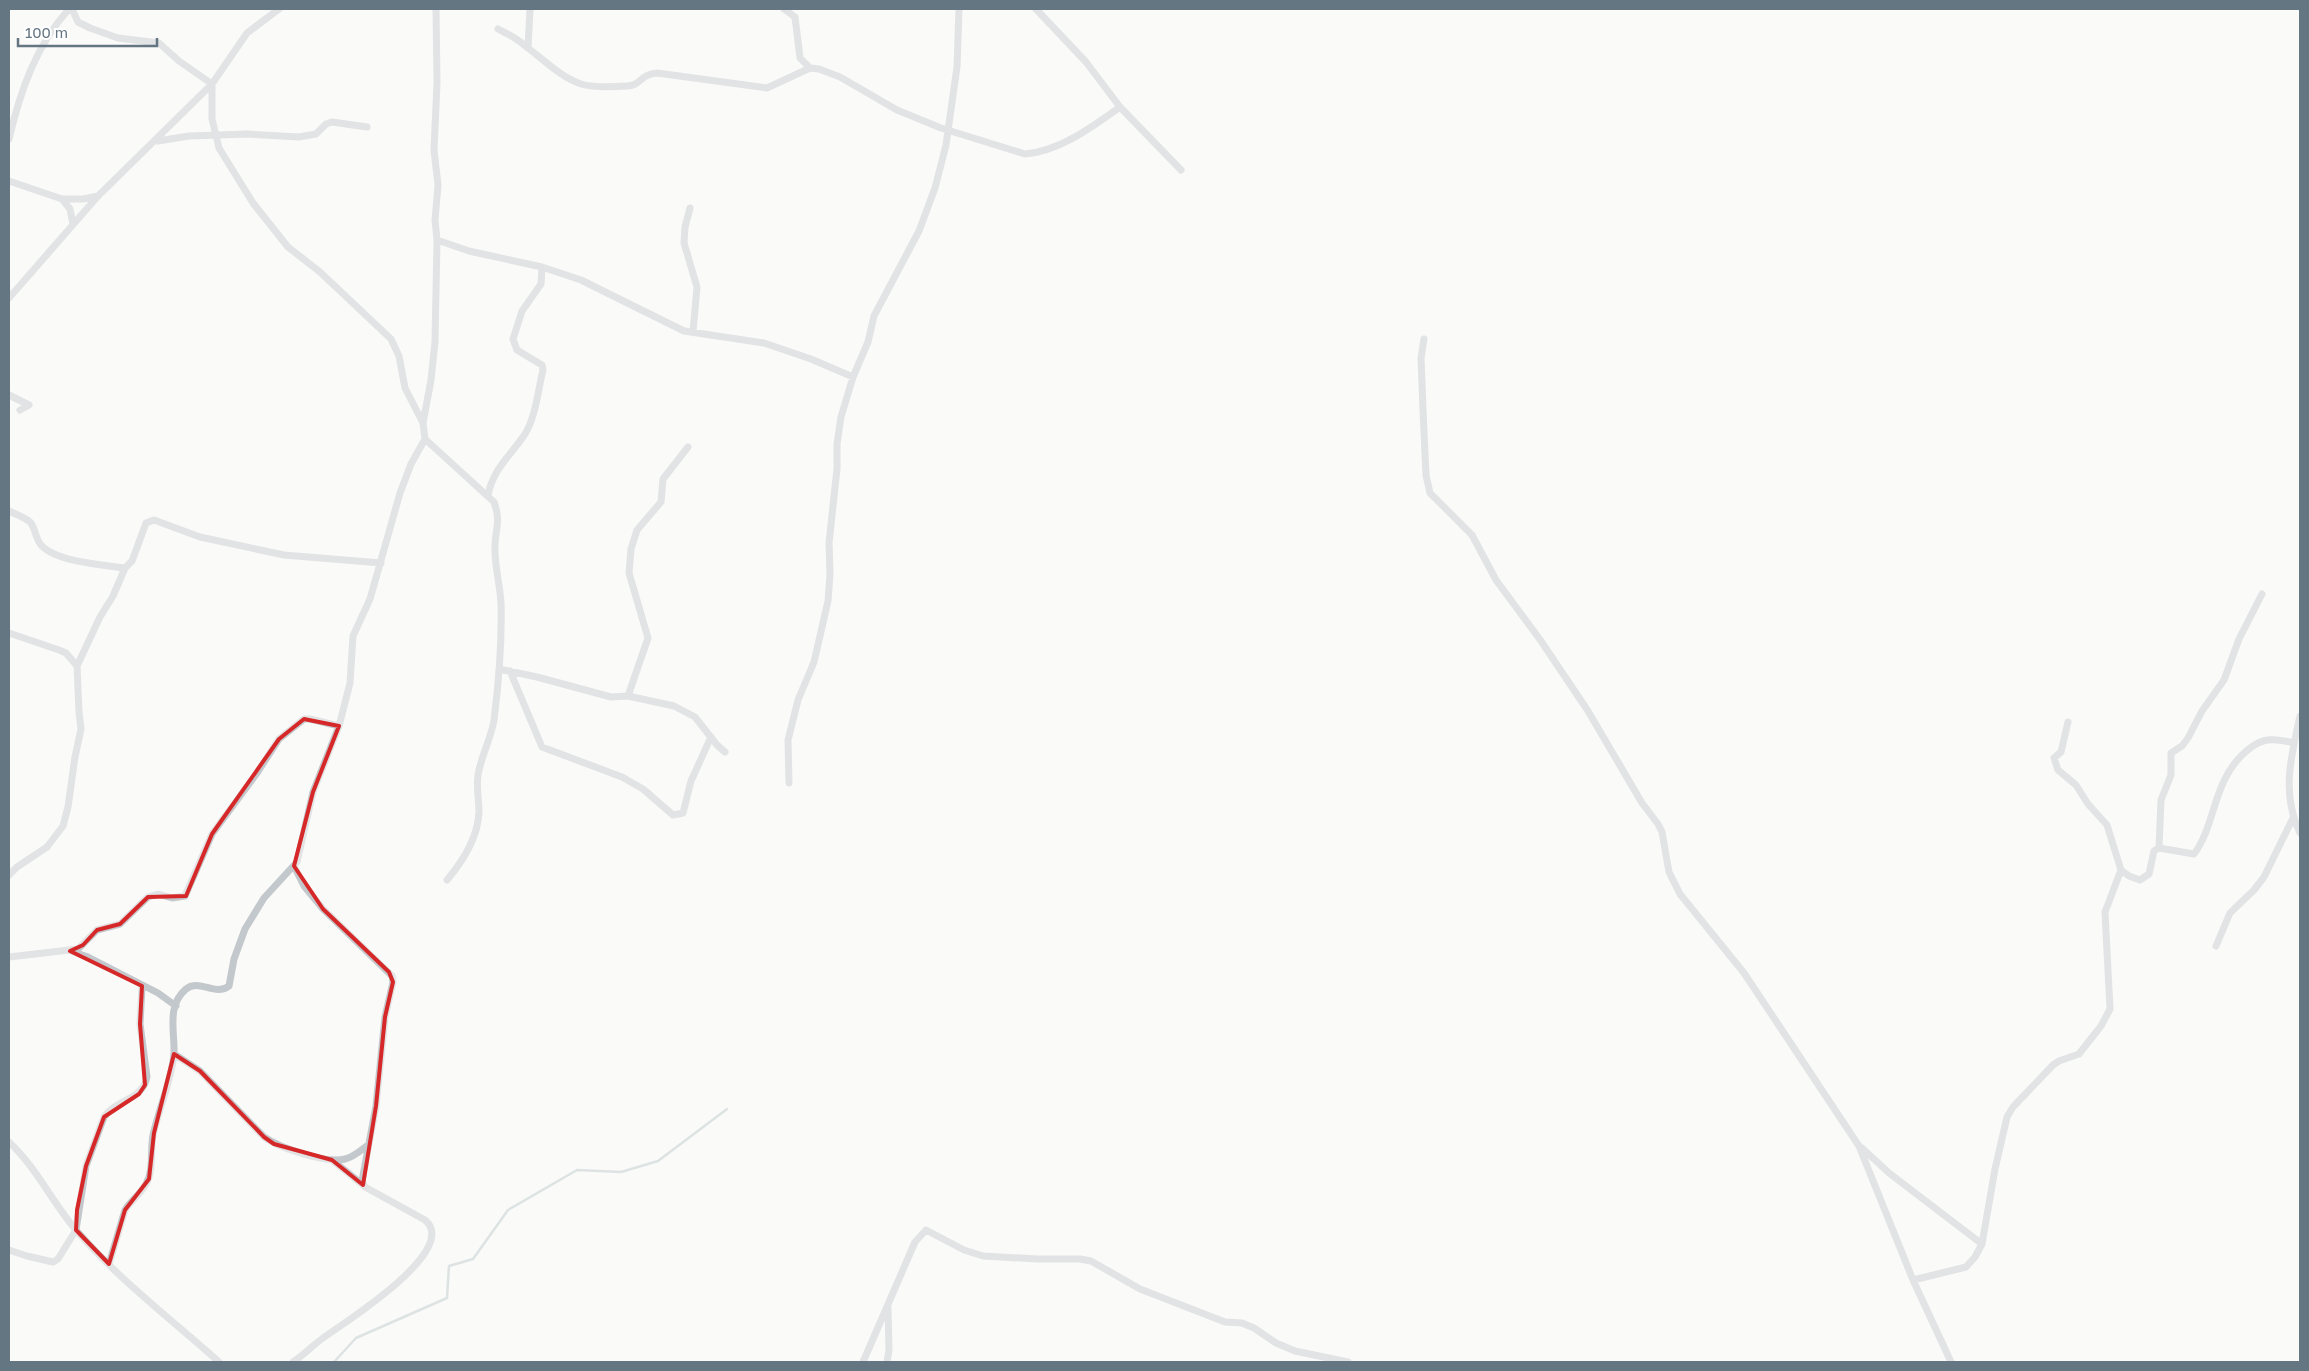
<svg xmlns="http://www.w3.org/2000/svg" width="2309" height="1371" viewBox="0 0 2309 1371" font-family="'Golos Text',sans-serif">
<rect width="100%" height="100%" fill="#fafaf8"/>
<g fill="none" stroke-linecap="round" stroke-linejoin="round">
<path stroke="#bbc7cb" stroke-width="2.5" d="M334,1362l22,-24 91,-40 2,-32 24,-7 35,-49 69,-40 44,2 37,-11 69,-52"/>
<path stroke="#c3c8cc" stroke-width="7" d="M72,9l6,13 12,6 28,10 41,5 20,18 33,23v35l7,29 34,55 35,44 32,25 71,67 8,17 6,32 18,35
M784,9l11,8 5,41 10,10
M1036,9l50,53 34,45 61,63
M498,29c9,5 19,9 26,16 18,13 36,32 57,39 14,4 32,3 46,2 14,0 13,-12 30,-13l110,15 43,-20 9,1 21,8 57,33 44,18 84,26c35,-3 67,-27 95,-47
M528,48l2,-39
M9,139c11,-47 27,-94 60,-130
M158,141l31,-5 58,-2 52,3 17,-3 10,-10 6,-2 35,5
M9,181l53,18h21l15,-3
M62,199l8,10 3,15
M690,208l-5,19 -1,16 13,44 -4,45
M437,240l32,11 73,16 39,13 103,51 80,12 47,16 42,18
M9,298l89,-102 114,-112 35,-51 32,-24
M1424,339l-3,19 2,52 3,65 4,18 42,42 24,45 45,61 47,70 54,92 16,21 4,8 7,40 11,22 64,79 115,173 54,134 38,82
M9,395l20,10 -9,5
M425,439l69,63c8,22 0,28 1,48 0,18 5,35 6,53 1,39 -2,78 -7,117 -3,19 -13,36 -16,55 -2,12 1,25 1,37 -1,26 -16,49 -32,68
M488,496c4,-26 23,-41 37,-62 11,-18 13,-44 18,-64l-1,-5 -25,-15 -4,-11 9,-28 19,-27 1,-17
M9,511c6,3 16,6 21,11 6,6 5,18 12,24 16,16 61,19 83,22
M9,633l50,17 7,3 11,13
M499,669l38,8 74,20 17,-1 46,10 21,11 22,28 8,7
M510,671l32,76 80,30 21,12 30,26 10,-2 8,-32 20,-44
M628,696l20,-58 -19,-65 2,-24 6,-19 24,-28 2,-23 25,-32
M2300,716c-9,40 -19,78 0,117
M789,783l-1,-43 10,-40 16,-38 14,-61 2,-27 -1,-31 8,-74v-25l4,-27 12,-40 15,-35 6,-26 45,-85 16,-43 11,-43 11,-78 2,-58
M2159,848l2,-48 10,-25v-22l11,-7 6,-8 14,-27 22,-31 15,-41 23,-45
M2121,870l8,6 11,4 9,-6 5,-23 5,-3 35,6c22,-30 18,-68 47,-98 18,-18 28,-19 53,-13
M9,875l8,-8 30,-20 16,-21 5,-19 7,-50 6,-28 -2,-17 -2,-46 23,-49 13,-21 12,-28 7,-7 14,-38 8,-3 46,17 84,18 97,8
M2216,946l14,-33 24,-23 10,-13 29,-59
M71,951l17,6 70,36 18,13
M9,957l69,-8 19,-19 23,-6 28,-27 10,-3 14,4 13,-2 27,-62 45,-61 22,-34 25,-20h6l29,7
M174,1054l26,17 64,66c16,11 62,27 81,22 9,-2 16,-9 23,-14
M9,1142c27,25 43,60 67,88 42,49 95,89 143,132
M1862,1148l27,25 93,71
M332,1160l31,25
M9,1250l18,6 26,6 5,-3 18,-29 10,-64 18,-49c12,-18 38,-16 43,-40l-7,-53 2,-37
M109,1264l16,-54c6,-10 16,-16 21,-26 8,-14 4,-33 7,-49 6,-27 18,-53 21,-81 1,-22 -8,-48 12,-65 13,-11 29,8 43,-3l5,-27 11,-30 19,-31 33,-36 16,-70 26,-66 11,-43 3,-47 17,-37 30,-106 11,-29 14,-25 -2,-16 8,-43 4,-38 2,-102 -2,-20 3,-35 -4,-35 3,-67 -1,-74
M1913,1280l53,-13 9,-10 7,-13 13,-75 12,-52 6,-10 40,-42 6,-4 20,-7 22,-28 9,-17 -5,-97 16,-42 -14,-45 -19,-21 -12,-19 -18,-15 -4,-12 7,-6 7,-30
M293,1362c11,-7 20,-17 30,-24 21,-15 138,-88 102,-118l-60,-33 -3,-6 14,-75 9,-89 8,-35 -1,-6 -69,-67 -19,-23 -10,-20
M863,1362l52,-120 11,-12 38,20 19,6 54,3h43l11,2 49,28 85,33 17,1 12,5 22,15 19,8 53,11
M887,1362l2,-12 -1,-42"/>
</g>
<path d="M0 0H2309V1371H0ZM304,719l35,7 -26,66 -19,74 29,43 66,63 4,10 -8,35 -9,89 -13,79 -31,-25 -58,-16 -10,-7 -64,-66 -26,-17 -20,79 -5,46 -24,31 -16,54 -33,-34 1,-20 9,-44 18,-49 35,-23 6,-9 -5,-61 2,-38 -72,-35 13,-6 14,-15 23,-6 28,-27 38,-1 26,-62 67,-95z" fill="#fafaf8" fill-opacity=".55" fill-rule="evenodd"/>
<path fill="none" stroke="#d62828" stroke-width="4" stroke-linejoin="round" d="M304,719l35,7 -26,66 -19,74 29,43 66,63 4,10 -8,35 -9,89 -13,79 -31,-25 -58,-16 -10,-7 -64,-66 -26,-17 -20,79 -5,46 -24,31 -16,54 -33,-34 1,-20 9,-44 18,-49 35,-23 6,-9 -5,-61 2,-38 -72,-35 13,-6 14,-15 23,-6 28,-27 38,-1 26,-62 67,-95z"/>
<rect width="2309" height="1371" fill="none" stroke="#657683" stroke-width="20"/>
<path d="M18 38v8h139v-8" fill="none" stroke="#657683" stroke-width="2.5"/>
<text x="25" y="38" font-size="15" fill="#657683" stroke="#ffffff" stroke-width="4" paint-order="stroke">100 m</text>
</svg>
